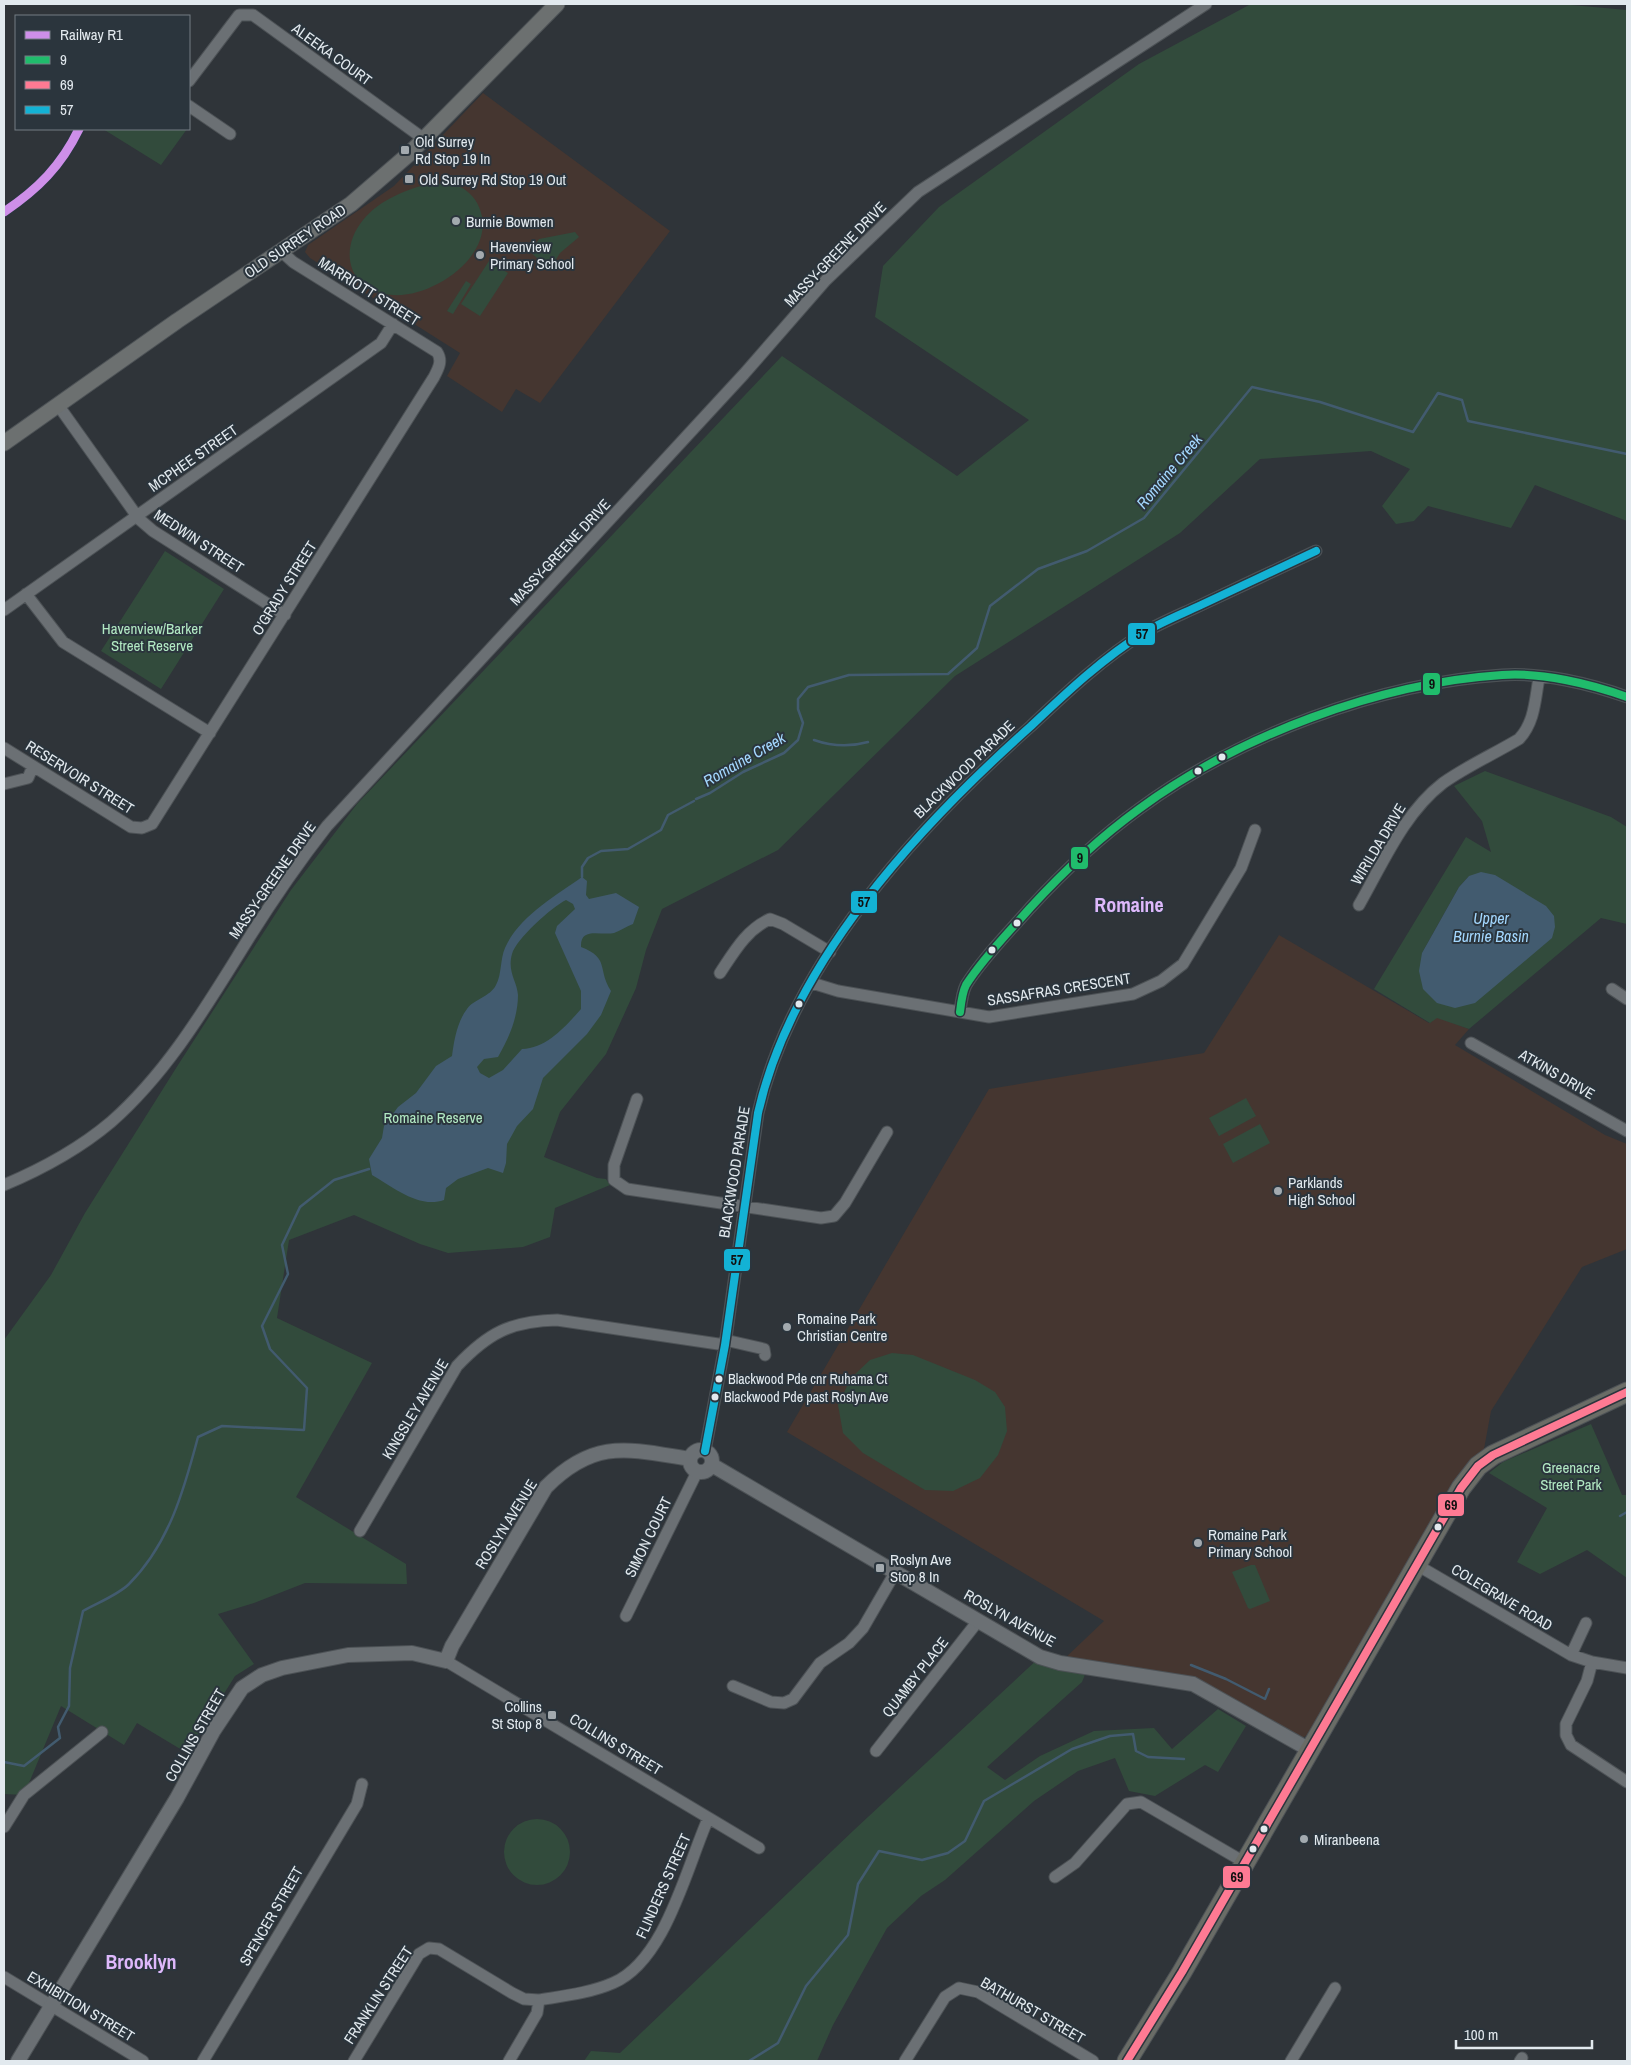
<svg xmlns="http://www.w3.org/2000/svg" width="1631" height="2065" viewBox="0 0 1631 2065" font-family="'Archivo Narrow',sans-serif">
<rect width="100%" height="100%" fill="#2f3439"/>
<path fill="#453630" d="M483,93l187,138 -130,172 -24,-14 -14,23 -55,-36 13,-23 -150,-95 -5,-6 3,-7 86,-59z
M1279,935l150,88 8,-6 32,12 -14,16 150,90 22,9v105l-45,18 -91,144 -7,38 -16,18 -158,266 -6,4h-5l-103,-58 -133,-19 41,-39 -317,-189 202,-343 215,-36z"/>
<path fill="#324b3c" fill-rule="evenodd" d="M1255,4h305l67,6v511l-92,-36 -24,43 -83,-22 -14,15 -18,3 -14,-18 28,-37 -39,-18 -111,8 -80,74 -225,143 -177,174 -116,59 -16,41 -10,38 -30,66 -46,58 -16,45 53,21 9,1 4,6 -55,23 -5,29 -27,10 -75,6 -28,-9 -66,-29 -65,25 -12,78 95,45 -76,134 110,67 1,20 -102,-1 -51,20 -36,11 36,50 -19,12 -48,77 -50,-30 -13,22 -63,-39 -37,89 -20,-1v-454l47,-65 34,-62 93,-148 113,-175 66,-86 425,-448 175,120 72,-56 -154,-103 8,-51 56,-59 200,-143 110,-59z
M103,129h84l-26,36z
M432,183c8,1 16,1 23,2 11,3 20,12 24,22 20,46 -45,91 -86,88 -43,-2 -56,-43 -30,-75 17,-21 45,-31 69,-37z
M575,232l4,5 -19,16 -10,16 -20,-17 9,-13z
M489,261l19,12 -28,43 -19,-12z
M466,281l5,3 -18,30 -6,-3z
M165,551l59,38 -63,100 -60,-38z
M1485,771l126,46 16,10v97l-26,-6 -132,111 -32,-11 -7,5 -56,-34 92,-152 25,15 -9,-31 -28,-35zM1469,876l-47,77 37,-66z
M1246,1098l10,18 -37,20 -10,-18z
M1260,1124l10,19 -37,20 -10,-19z
M892,1353l21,2 62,25 20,12 10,15 2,24 -9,24 -18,23 -27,13 -28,-1 -62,-37 -20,-20 -5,-28 13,-27 19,-18z
M1591,1424l31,71h5v83l-40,-28 -47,24 -23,-12 30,-54 -58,-35 14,-11z
M1251,1565h4l15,36 -20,8 -2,-1 -16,-36z
M1040,1657l48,10 -6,15 -95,85 18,13 35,-24 54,-25 60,-3 18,21 46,-40 28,17 -28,46 -13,-7 -50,31 -26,-5 -14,-33 -37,13 -44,30 -89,79 -24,16 -34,32 -54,97 -16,36h-233l7,-10 29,2 234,-223z
M504 1852a33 33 0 1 1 66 0a33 33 0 1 1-66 0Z"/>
<path fill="#425b6f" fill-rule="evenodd" d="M1481,872l14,3 51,31 8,10 1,11 -3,11 -77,65 -20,5 -18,-5 -14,-14 -4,-18 3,-18 37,-66 10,-11z
M582,877l5,4 -1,14 3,4 27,-6 23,14 -6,17c-6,2 -13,7 -19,9 -13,3 -34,-7 -33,14 29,11 16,22 30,44l-10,24 -14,19 -44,44 -10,31 -16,17 -10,18 -1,19 -3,10 -15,-5 -30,11 -12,9 -2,12c-25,9 -51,-13 -72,-25l-3,-16 13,-21 2,-12 14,-19 18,-14 20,-27 16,-10c2,-15 5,-34 15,-47 7,-10 23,-12 29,-24 6,-11 4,-26 9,-37 13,-31 52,-53 77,-71zM566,900l7,4 2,5 -18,17 -2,7 26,58v18c-16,18 -34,39 -59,40l-19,21 -14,8 -9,-5 -3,-6 7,-8 14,-2c11,-19 20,-40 20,-62 -1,-14 -11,-23 -6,-41 4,-15 40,-47 54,-54z"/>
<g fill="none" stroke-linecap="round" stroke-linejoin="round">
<path stroke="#425b6f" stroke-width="2.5" d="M814,740c17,6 36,7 54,2
M696,799l14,-6 33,-21 41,-19 14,-13 5,-17 -5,-14v-10l10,-12 41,-12 99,-1 29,-26 13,-42 48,-37 49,-18 57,-33 108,-131 68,15 93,30 25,-39 24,7 6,21 159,33
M582,877v-10l6,-9 13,-7 27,-2 33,-19 7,-15 26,-14
M1620,1516l7,-4
M1191,1665l35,14 39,20 4,-10
M4,1762l20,4 36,-28 -2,-11 11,-21 1,-38 13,-57c14,-8 35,-16 46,-27 40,-40 55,-94 69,-147l24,-11 82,4 3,-42 -37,-39 -8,-23 26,-52 -6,-29 18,-38 34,-27 35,-11
M749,2061l29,-18 28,-57 42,-51 10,-51 21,-33 43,9 26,-7 17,-12 19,-40 88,-52 38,-13 23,-2 3,17 12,6 36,2"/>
<defs>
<path id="minor" d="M189,81l50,-66h14l171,124
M189,106l41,28
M58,405l81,114 14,12 132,84
M26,594l37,48 147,91
M4,610l377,-267 12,-19
M4,748l127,79 11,1 10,-4 282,-447c4,-8 9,-16 3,-25l-144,-90 -11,-10
M4,784l24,-6 5,-12
M1359,905c24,-42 45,-92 84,-122 24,-17 51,-29 76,-44 16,-17 16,-40 20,-61
M720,973c14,-21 26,-43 50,-54l13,5 47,28
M812,983l26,8 151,26 144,-23 28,-13 22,-17 58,-96 14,-38
M1612,989l15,10
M960,1012c1,-9 2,-19 6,-27 17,-27 43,-53 64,-77 33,-36 69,-70 109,-99 99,-73 240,-126 363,-134 39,-3 89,9 125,22
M1471,1043l156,88
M637,1099l-23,66v15l13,9 194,29 13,-2 11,-13 42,-71
M4,1185c38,-16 75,-36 107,-63 57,-50 96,-117 136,-181 25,-40 51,-78 80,-115l417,-452 82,-94 92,-88 288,-188
M725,1340l39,9 1,6
M705,1451l20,-106 33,-232c34,-151 161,-287 273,-387 36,-34 72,-68 114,-94 17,-10 37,-18 56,-27 38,-18 77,-36 115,-54
M360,1531l97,-165c31,-33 54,-45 100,-46l168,25
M1417,1565l154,90 21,7 35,6
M626,1616l71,-144
M1571,1655l15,-32
M446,1661l313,187
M1592,1662l-5,19 -21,43v11l5,10 56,37
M733,1686l38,16 13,1 9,-4 27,-36 29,-20 14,-15 33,-57
M876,1751l102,-130
M4,1827l20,-32 78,-63
M1055,1877l20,-14 52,-59 14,-2 103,60
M4,1977l139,84
M203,2061l154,-257 5,-20
M354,2061l65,-107 10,-6 10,1 73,44 12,6 15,1
M509,2061l28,-48 2,-13c24,-4 51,-7 74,-17 52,-22 73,-114 95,-164
M905,2061l40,-64 14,-9 19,4 115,69
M1291,2061l44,-73
M1520,2061l2,-3"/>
<path id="tertiary" d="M690 1461a11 11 0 1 1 22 0a11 11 0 1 1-22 0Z
M712,1465l328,192 20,6 133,21 117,66
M18,2061l159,-263 37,-68 28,-42 20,-13 20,-7 66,-13 64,-2 34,8 6,-15 94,-159c49,-49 82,-38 144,-28"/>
<path id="secondary" d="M4,443l173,-122 174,-117 58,-50 148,-150"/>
<path id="trunk" d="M1127,2061l55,-89 279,-484 17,-22 15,-11 134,-63"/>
</defs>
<use href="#minor" stroke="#4d5256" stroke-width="13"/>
<use href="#tertiary" stroke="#4d5256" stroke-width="16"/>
<use href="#secondary" stroke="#4d5256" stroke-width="17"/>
<use href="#trunk" stroke="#4d5256" stroke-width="21"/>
<use href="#minor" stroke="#6b7074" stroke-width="11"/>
<use href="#tertiary" stroke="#6b7074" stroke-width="14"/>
<use href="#secondary" stroke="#6c7070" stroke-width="15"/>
<use href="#trunk" stroke="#6a6c66" stroke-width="19"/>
<defs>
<path id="bus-1" d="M960,1012c1,-9 2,-19 6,-27 17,-27 43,-53 64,-77 33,-36 69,-70 109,-99 99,-73 240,-126 363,-134 39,-3 89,9 125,22"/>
<path id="bus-2" d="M1127,2061l55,-89 279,-484 17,-22 15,-11 134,-63"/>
<path id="bus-3" d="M705,1451l20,-106 33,-232c34,-151 161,-287 273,-387 36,-34 72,-68 114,-94 17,-10 37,-18 56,-27 38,-18 77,-36 115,-54"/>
</defs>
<use href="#bus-1" stroke="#2b353d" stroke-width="11"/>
<use href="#bus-2" stroke="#2b353d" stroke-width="11"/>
<use href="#bus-3" stroke="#2b353d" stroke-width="11"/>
<use href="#bus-1" stroke="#20bc6c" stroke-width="8"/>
<use href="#bus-2" stroke="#fe7a93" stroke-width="8"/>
<use href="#bus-3" stroke="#13b2d5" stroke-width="8"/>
<defs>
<path id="rail-1" d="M4,212c34,-23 57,-46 75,-83"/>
</defs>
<use href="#rail-1" stroke="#2b353d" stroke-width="12"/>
<use href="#rail-1" stroke="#ce8fe9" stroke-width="9"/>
</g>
<g fill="#a3aaaf" stroke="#2b353d" stroke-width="2">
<rect x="400" y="145" width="10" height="10" rx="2.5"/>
<rect x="404" y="174" width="10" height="10" rx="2.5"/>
<circle cx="456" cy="221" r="5"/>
<circle cx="480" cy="255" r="5"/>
<circle cx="1278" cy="1191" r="5"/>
<circle cx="787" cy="1327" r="5"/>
<circle cx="1198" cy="1543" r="5"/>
<rect x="875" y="1563" width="10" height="10" rx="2.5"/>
<rect x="547" y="1710" width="10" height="10" rx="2.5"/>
<circle cx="1304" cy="1839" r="5"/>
</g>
<g fill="#e2e9ee" stroke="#2b353d" stroke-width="2">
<circle cx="1222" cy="757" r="4.5"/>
<circle cx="1198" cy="771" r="4.5"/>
<circle cx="1017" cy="923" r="4.5"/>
<circle cx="992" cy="950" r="4.5"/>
<circle cx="799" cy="1004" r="4.5"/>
<circle cx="719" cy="1379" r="4.5"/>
<circle cx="715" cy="1397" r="4.5"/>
<circle cx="1438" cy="1527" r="4.5"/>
<circle cx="1264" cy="1829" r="4.5"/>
<circle cx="1253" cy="1849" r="4.5"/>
</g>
<g text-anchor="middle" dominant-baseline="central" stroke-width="4" stroke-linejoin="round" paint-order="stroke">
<g font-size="14" fill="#e2e9ee" stroke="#2b353d" text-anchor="start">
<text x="728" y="1379">Blackwood Pde cnr Ruhama Ct</text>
<text x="724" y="1397">Blackwood Pde past Roslyn Ave</text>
</g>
<g font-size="15" fill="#e2e9ee" stroke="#2b353d">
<text transform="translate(332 54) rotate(36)">ALEEKA COURT</text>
<text transform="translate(295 241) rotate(-34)">OLD SURREY ROAD</text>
<text transform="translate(835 254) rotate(-46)">MASSY-GREENE DRIVE</text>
<text transform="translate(369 291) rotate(32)">MARRIOTT STREET</text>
<text transform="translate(193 458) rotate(-35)">MCPHEE STREET</text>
<text transform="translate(199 541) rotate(33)">MEDWIN STREET</text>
<text transform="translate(560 552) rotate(-47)">MASSY-GREENE DRIVE</text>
<text transform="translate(284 588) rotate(-58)">O'GRADY STREET</text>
<text transform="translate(964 769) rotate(-44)">BLACKWOOD PARADE</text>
<text transform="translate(80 777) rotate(32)">RESERVOIR STREET</text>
<text transform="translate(1378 844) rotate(-59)">WIRILDA DRIVE</text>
<text transform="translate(272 880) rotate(-55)">MASSY-GREENE DRIVE</text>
<text transform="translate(1059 989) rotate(-9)">SASSAFRAS CRESCENT</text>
<text transform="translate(1557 1074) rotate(30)">ATKINS DRIVE</text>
<text transform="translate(734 1172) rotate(-81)">BLACKWOOD PARADE</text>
<text transform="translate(415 1409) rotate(-59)">KINGSLEY AVENUE</text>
<text transform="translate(506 1524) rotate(-58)">ROSLYN AVENUE</text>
<text transform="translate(648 1537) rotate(-64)">SIMON COURT</text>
<text transform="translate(1502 1597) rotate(31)">COLEGRAVE ROAD</text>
<text transform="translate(1010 1618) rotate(29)">ROSLYN AVENUE</text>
<text transform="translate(915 1677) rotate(-52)">QUAMBY PLACE</text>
<text transform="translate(195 1735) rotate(-60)">COLLINS STREET</text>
<text transform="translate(616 1744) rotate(31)">COLLINS STREET</text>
<text transform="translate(663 1886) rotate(-66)">FLINDERS STREET</text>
<text transform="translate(271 1916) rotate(-60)">SPENCER STREET</text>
<text transform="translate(378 1995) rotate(-57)">FRANKLIN STREET</text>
<text transform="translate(81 2006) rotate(31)">EXHIBITION STREET</text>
<text transform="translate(1033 2010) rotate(30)">BATHURST STREET</text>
</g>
<g font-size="15" fill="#e2e9ee" stroke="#2b353d" text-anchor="start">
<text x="415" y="141">Old Surrey<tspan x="415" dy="17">Rd Stop 19 In</tspan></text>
<text x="419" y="179">Old Surrey Rd Stop 19 Out</text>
<text x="466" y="221">Burnie Bowmen</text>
<text x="490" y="246">Havenview<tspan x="490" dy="17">Primary School</tspan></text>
<text x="1288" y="1182">Parklands<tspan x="1288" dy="17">High School</tspan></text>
<text x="797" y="1318">Romaine Park<tspan x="797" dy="17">Christian Centre</tspan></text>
<text x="1208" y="1534">Romaine Park<tspan x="1208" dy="17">Primary School</tspan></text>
<text x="890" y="1559">Roslyn Ave<tspan x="890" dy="17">Stop 8 In</tspan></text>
<text x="542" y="1706" text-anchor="end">Collins<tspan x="542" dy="17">St Stop 8</tspan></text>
<text x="1314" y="1839">Miranbeena</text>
</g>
<g font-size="15" fill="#b2e9c3" stroke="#2b353d">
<text x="152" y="628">Havenview/Barker<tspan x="152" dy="17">Street Reserve</tspan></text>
<text x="433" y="1117">Romaine Reserve</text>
<text x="1571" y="1467">Greenacre<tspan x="1571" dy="17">Street Park</tspan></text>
</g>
<g font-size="16" font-style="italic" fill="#a3d7fe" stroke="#2b353d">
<text transform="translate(1169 471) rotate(-50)">Romaine Creek</text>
<text transform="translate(744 759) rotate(-30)">Romaine Creek</text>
<text x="1491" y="918">Upper<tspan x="1491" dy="18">Burnie Basin</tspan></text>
</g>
<g font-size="20" font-weight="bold" fill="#deb8fb" stroke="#2b353d">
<text x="1129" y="904">Romaine</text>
<text x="141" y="1961">Brooklyn</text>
</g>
</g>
<g stroke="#2b353d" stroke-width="2">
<rect x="1127" y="622" width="29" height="24" rx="5" fill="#13b2d5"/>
<rect x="1422" y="672" width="19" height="24" rx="5" fill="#20bc6c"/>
<rect x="1070" y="846" width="19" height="24" rx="5" fill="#20bc6c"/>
<rect x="850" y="890" width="28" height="24" rx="5" fill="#13b2d5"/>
<rect x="723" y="1248" width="28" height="24" rx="5" fill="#13b2d5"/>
<rect x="1437" y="1493" width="28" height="24" rx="5" fill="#fe7a93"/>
<rect x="1222" y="1865" width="29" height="24" rx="5" fill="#fe7a93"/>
</g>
<g font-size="14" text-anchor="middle" font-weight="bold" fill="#111">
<text x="1142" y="639">57</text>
<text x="1432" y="689">9</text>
<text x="1080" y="863">9</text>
<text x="864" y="907">57</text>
<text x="737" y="1265">57</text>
<text x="1451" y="1510">69</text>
<text x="1237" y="1882">69</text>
</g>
<rect width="1631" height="2065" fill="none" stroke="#e2e9ee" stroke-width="10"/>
<rect x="15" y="15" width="175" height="115" fill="#2b353d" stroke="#747d84"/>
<rect x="25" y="31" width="25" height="8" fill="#ce8fe9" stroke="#747d84"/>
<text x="60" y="40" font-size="15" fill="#e2e9ee">Railway R1</text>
<rect x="25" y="56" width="25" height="8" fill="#20bc6c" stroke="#747d84"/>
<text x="60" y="65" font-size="15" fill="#e2e9ee">9</text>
<rect x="25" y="81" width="25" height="8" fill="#fe7a93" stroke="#747d84"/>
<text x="60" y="90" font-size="15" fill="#e2e9ee">69</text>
<rect x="25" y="106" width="25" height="8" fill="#13b2d5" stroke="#747d84"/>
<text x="60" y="115" font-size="15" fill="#e2e9ee">57</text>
<path d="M1456 2040v8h136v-8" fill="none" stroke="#e2e9ee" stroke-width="2.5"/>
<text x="1464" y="2040" font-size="15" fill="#e2e9ee" stroke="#2b353d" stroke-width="4" paint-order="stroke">100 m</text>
</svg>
